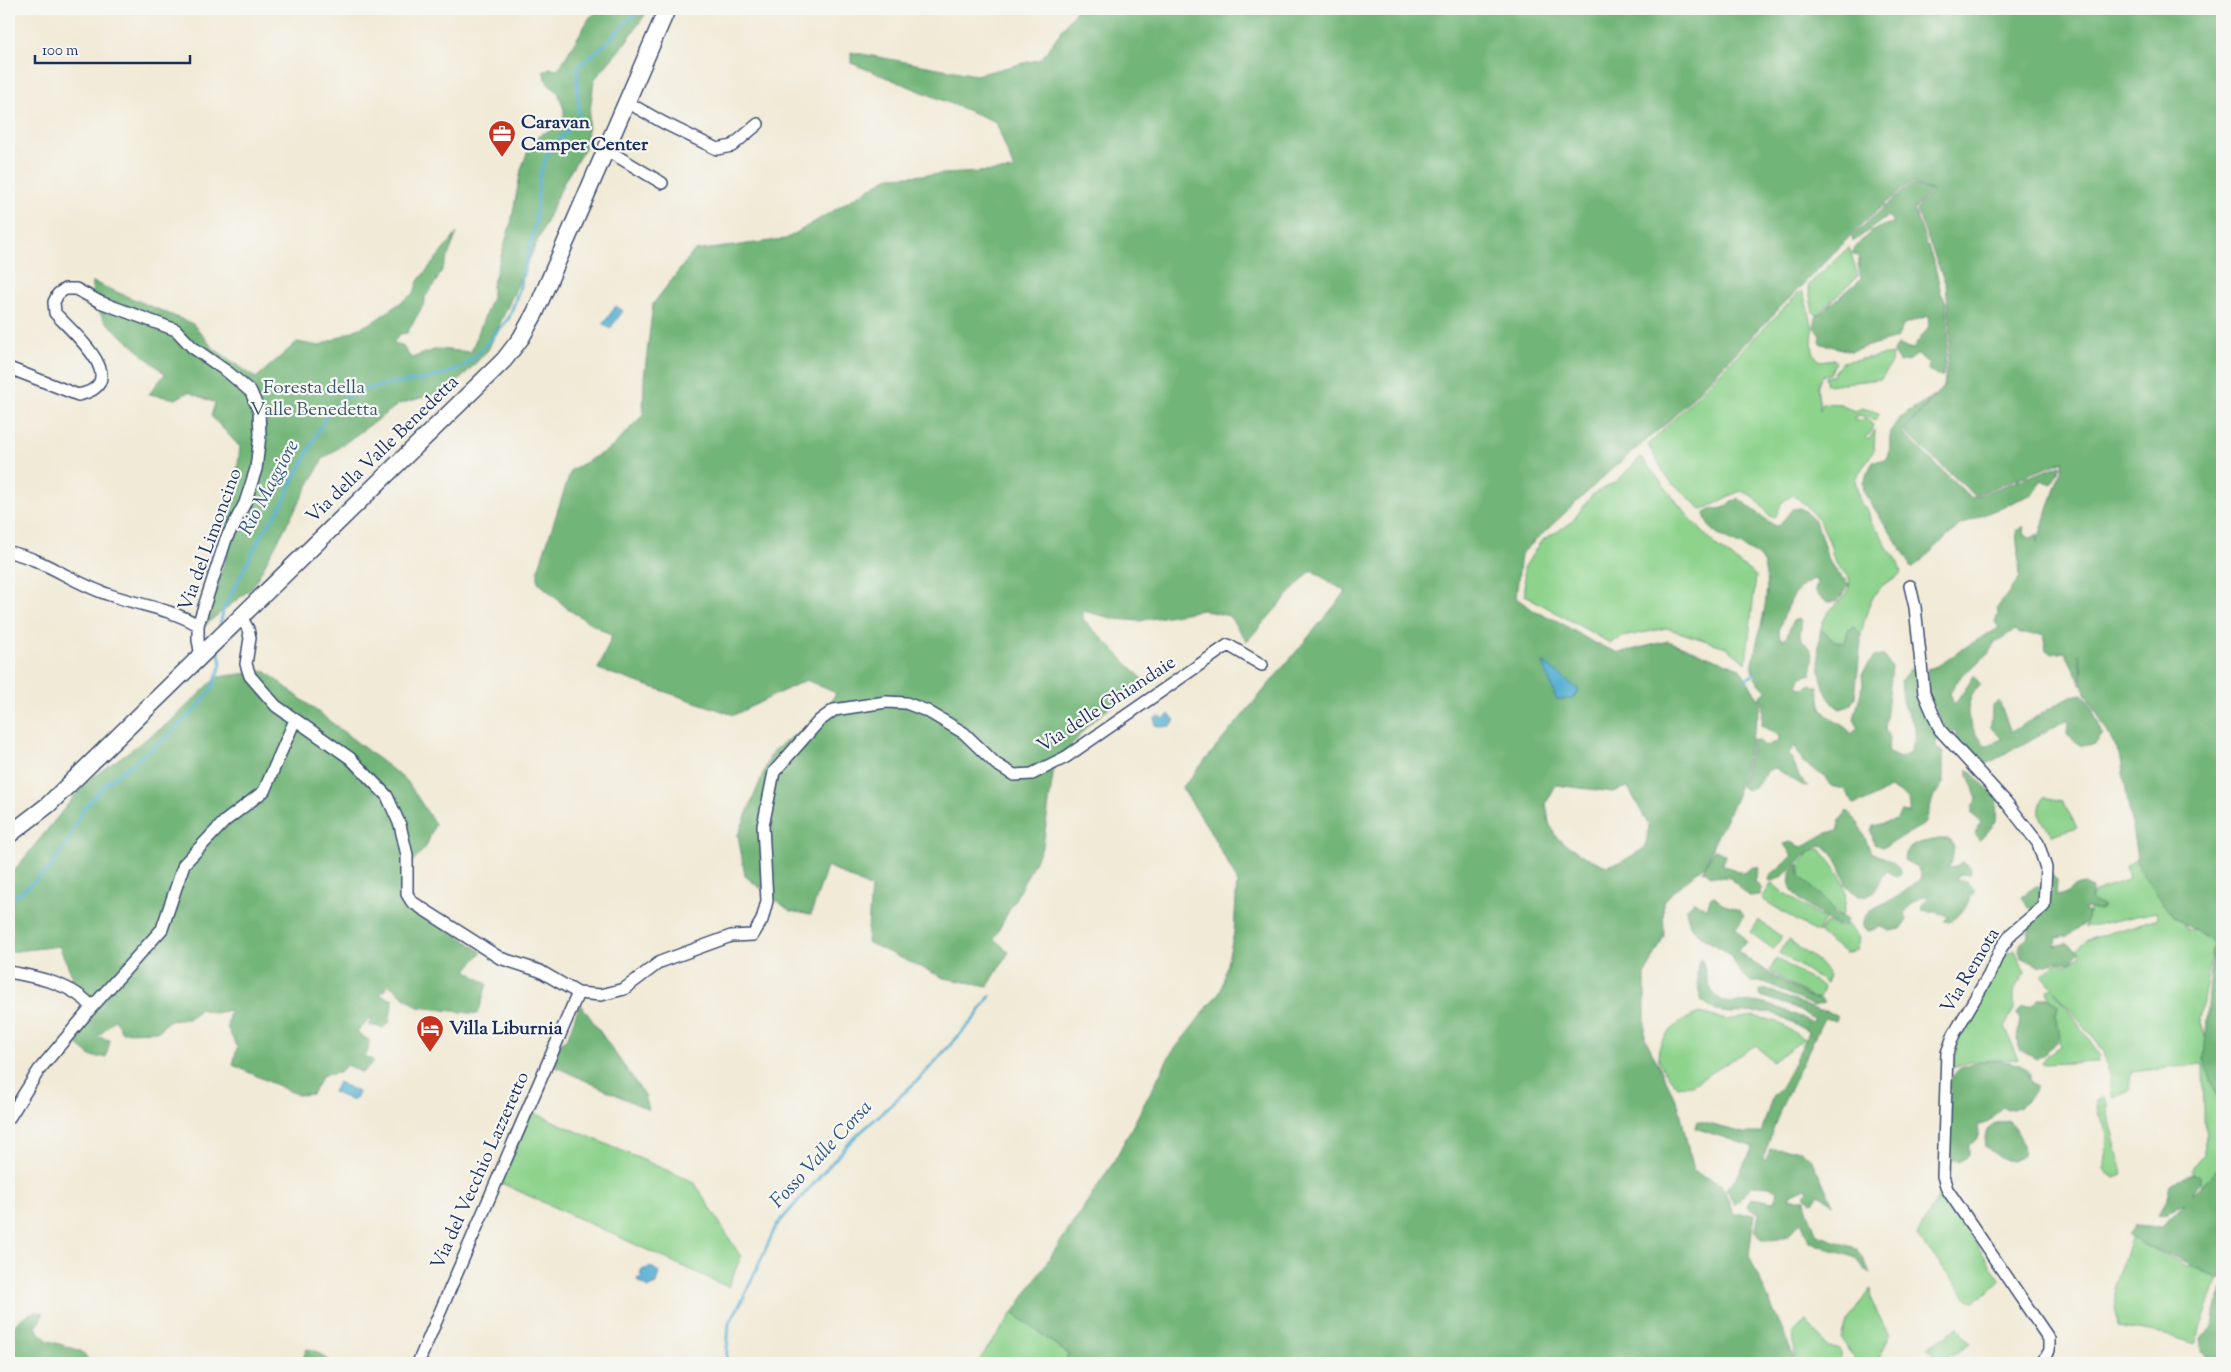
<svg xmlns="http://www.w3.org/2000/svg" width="2231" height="1372" viewBox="0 0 2231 1372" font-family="'Sorts Mill Goudy',serif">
<rect width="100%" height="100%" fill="#f6f6f2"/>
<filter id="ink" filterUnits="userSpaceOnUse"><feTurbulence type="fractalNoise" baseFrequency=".02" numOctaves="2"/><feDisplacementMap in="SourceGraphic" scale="10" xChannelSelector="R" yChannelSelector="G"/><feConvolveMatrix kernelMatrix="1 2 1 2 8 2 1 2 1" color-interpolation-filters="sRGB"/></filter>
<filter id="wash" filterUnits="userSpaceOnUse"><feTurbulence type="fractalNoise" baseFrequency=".0096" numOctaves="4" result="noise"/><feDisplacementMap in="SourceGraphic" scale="20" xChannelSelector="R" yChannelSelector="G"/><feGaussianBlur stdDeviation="1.12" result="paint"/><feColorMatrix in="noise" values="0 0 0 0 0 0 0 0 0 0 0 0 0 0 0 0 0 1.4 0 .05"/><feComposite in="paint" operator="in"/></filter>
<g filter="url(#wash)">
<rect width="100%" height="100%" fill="#f1ead6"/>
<path fill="#8dd38c" stroke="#548175" d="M1849,247l9,29 -41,39 -4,-3 -5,-27z
M1802,290c3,12 8,23 10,34 3,14 -5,26 8,37l14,-2 2,4 -6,11 -7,1c-10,14 -3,20 -3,35l2,-7 19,1 14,7 7,-3 17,5 -3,8 -16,-6 -7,3 3,3 9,-2 9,6 -3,8 -6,4 3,3 7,-9 -1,19 -19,29 5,24 8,7 3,13 8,8 9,18 8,9 5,14c-5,9 -12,8 -19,14 -13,12 -17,32 -21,48l-7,-7 -6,3 -3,13 -11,-2 -13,-12c4,-22 25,-29 28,-40 4,-15 -11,-18 -15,-30 -2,-4 -2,-10 -4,-15 -7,-21 -19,-36 -37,-49l-11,7 -7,16 -4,-1 -18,-21 -12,-5c-14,5 -26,15 -40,18l-33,-30 -20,-34z
M1892,354l-1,10 -10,15 -54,6 -2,-8 7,-1 10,-14z
M1641,457l47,59 27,29 41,31 -10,87 -20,-16 -60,-19 -43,9 -13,6 -85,-48 -1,-27 17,-27 30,-18 22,-29 24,-13z
M2044,797l18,4 15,26 -25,8c-10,-14 -17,-22 -8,-38z
M1820,849c20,25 32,35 22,69l-42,-42v-12l10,-12z
M2142,856l46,74 21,2 5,6 -14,81 22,75v78l-18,16 -12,-19 13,-15 -2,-90 -72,8 -2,18 -16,8 -9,-47 -50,-61 46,65 -2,7 -56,2 5,-9 14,-9c-2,-13 -8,-26 -3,-39l-9,-9 -2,-8 6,-2 -11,-13 16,-13 8,3 15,-10 -5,-5 11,-10 71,-22 -2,-6 -71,15 8,-34 36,-14 -3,-13z
M1771,884l54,36 -8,13 -55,-34z
M1758,920l24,17 -9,12 -23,-17z
M1827,922l13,5 7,-3 12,14 -2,11 -11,4 -25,-18 -2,-3z
M1788,940l28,20 13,15 -3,8 -47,-30z
M2015,950l10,23 -11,17v19l-9,17 13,33 -45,2 -21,7 5,-19 -3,-2 48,-92z
M1776,958l48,29 -4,11h-8l-42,-27z
M1700,1013l27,7 26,-4 25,6 26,17 -32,23 -16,-17 -64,40 -14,2c-6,-7 -16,-17 -19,-26 -6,-22 23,-43 41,-48z
M2103,1097l5,7 1,16 14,55 -8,3c-5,-3 -10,-5 -11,-11 0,-12 5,-24 2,-36 -4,-13 -9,-14 -9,-30z
M532,1112l162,70 47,75 -13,30 -227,-104z
M1941,1192l59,87 -2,5 -24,17 -6,-2 -51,-64z
M2132,1237l55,30h18l15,9 -26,68 -24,-8 -52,-10 -4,-41z
M1870,1289l1,11 18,36 -12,27h-21l-14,-24 5,-17z
M1013,1313l55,41 -2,9h-89z
M1806,1320l21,26 11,2 3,4v11h-41l-5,-8 -2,-23z
M1959,1327l11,16 -31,20 -11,-16z"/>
<path fill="#72b578" stroke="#46726b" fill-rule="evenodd" d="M602,9h47l-23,33 -32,38 -9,68 -20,32 -77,170 -38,40 -51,14 -76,55 -71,129 -47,37 22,-71 -3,-29 11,-34 5,-44 -29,-31 4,-13 -27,-11 -12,7 -27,-5 16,-20 -60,-53 -14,-22 2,-17 100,42 20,24 43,30 41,-36 22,4 54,-24 41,-29 4,-12 39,-48c-9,22 -16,46 -32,64v5l-18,31 -7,1 -7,9 9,2 9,13 26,-9 34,3 21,-55v-11l19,-63 10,-53 6,-17 14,-19 9,-3 14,-14v-7l-6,-18 -10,-8 -5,-13 7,-3 8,2 32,-53z
M1077,9h1145v1101l-18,-51 9,-117 -39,-25 -35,-47 -19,-116 -35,-61 -6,-39 3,31 -17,-33 -13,2 -6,-4 -3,-16h-23l-5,-4 -20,12 -7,12 -27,22 -11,17 4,13 20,-30 6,8c-21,25 -12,41 6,62l16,-7 -11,-11 1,-21 7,-6 12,31 60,-36 11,-2 7,9 14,31 -8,10 -13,2 -15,-11 1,-16 -83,46 -28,-24 -2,-11 -4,2 -5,-2 -18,-35 -1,-26c15,-3 22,-11 34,-19 12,-8 26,-15 38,-22l-4,-6 3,-8 -1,-6 23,-31 -4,-46 7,-5 2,8 6,4 7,-4 -1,9 27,-82 -90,34 -70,-64 40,-45 7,-54 -5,-47 -30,-76 17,-18 -22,-9 -45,38 -199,203 -54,45 -92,86 -5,44 20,14 22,9 36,22 25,10 49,-12 72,27 21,35 -25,95 -22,45 -8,21 -43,37 1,35 -19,39v63l34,68 14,65 29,14 12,29h20l-5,42 48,107h-731l2,-9 -55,-41 100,-150 57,-108 51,-65 13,-57 3,-53 -28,-51 -27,-41 164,-196 -35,-22 -64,71 -18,-25 -27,-6 -63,11 -23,-2 -33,-8v8l61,61 -55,44 -35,43 -11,79 -49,93 15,13 -21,34 -44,-8 -77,-36 4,-54 -44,-22 -16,49 -21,-4 -45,-35 -7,-41 34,-83 51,-38 13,-21 -30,-13 -72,35 -136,-46 14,-33 -43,-26 -31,-28v-12l33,-100 40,-22 32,-33 1,-37 9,-74 41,-53 92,-12 103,-62 125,-7 -18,-48 -145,-59v-11l125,23 65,-16zM1556,785l57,7 15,-5 21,39 -4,22 -24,14 -15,4 -24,-11 -25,-17 -8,-15 -3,-20z
M1911,184l20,7 -17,18 21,57 6,27 5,9 3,30 -6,44 -2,1 -13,-7 1,-6 -11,-10 -8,6 -11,2 -6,-10 5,-7 15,4 16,-23 -1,-10 -24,8 -7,14 -47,13 -28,-7 -3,-2 1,-6 -6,-9 2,-10 45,-38 -3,-15 2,-7 -8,-4c9,-15 25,-28 42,-30l-6,-7 -35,26 -1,-6z
M1934,396l-32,36 69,66 90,-33 -9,19 -11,-4 -4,9 -5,5 -72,31 -47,43 -3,-1 -2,-8 -44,-66 -1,-10 10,-22 13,-1c6,-8 2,-18 5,-28 5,-17 29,-27 43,-36z
M1738,498l37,28 5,-1 12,-16 8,-1c23,11 20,37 31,56 2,4 14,16 18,20 -8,19 -20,26 -34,7l2,-10 -4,-2c-21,9 -27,32 -35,52l3,8 5,-1 7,-17 5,-2 4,2c-2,18 -5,15 8,27l3,13 -2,13 -9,3 -5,9 7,3 4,-4 10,1c2,7 0,13 2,19 5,15 23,17 32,29l6,-7 -4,-8 9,-35 -1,-10 12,-18h10l8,11 -7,62 4,8 -1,14 3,3 9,4 10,-5 5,-13v-14l-11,-19 -3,-27 9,-11 5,-1 2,19 25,48 -6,7v5l7,5v31l-10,15 -8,26 -40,22 -4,1 -7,-3 -3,-14 2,-4 24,-6 3,-8 9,1c5,-14 -8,-21 -19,-25l-23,13 -13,3 -10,-15 -13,-3 -6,-9 -22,-15 -8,-16 -6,7 10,23 9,10 -6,-1 -27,-17 -7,2c-4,8 -12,18 -22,20l-5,-4 12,-46 8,2 3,5 14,-6 1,-5 -17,-11 1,-21 -4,-7 8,-6c-6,-5 -14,-13 -15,-22 0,-6 3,-15 4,-22 6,-28 14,-49 9,-78 -4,-27 -63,-27 -60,-57l4,-2 14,-2z
M1854,627l7,7v8l-6,55 -5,9 -10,3c-22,-12 -24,-58 -19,-80l13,12 11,2 3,-12z
M265,671l142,110 28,43 -9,23 -16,17 -9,22 11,18 70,48 -16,18 21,14 -9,30 -60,-7 -29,-22 -9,10 13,5 -4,23 -6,5 -14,-3 4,-9 -17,16 13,8 -1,11 -3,5 9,5 -12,12 -15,-8 -8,8 -16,2 -11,19 -14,1 -65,-30 4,-18 -10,-20 3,-17 -15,3 -15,-4 -12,10 -20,2 -9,10 -37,1 -7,-13 -17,18 12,3 -4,17h-14l-22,-18 18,-27 -29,-66 -50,6v-75l77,-95 84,-60 47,-45z
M1968,769l29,29 -1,23c-3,4 -12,17 -17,19l-4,-7 6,-11 -9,-8v-7l5,-9 -9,-23z
M1847,811l11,11 13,30c10,5 29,9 29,22l-4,2 -9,-5c-10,12 -9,26 -30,25l-11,-11c-2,-12 -13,-37 -25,-39 -19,7 -38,37 -52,35l1,-5 22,-20 -8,-12 7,-2 11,5 24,-14 12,-2 2,-11z
M1939,839h10l5,8 -2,13 -5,8 9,-1 7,-5 8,7 -1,6 -10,-1 -4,5 10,2 9,10c-8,11 -15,32 -31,30l4,-4 -4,-3 -22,-4v-5l6,-7 -1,-2c-10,1 -18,9 -22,17l2,7 -6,9 -11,2 -9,-4 -12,4 -6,-4c-2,-18 22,-23 34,-30 7,-5 17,-12 23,-18l1,-4 -4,-8 -13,-7c3,-18 20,-18 35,-21z
M1716,850l9,5 -2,10 20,8 10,-6 6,1 -4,13 7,8 -2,6 -11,1 -19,-18 -19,-2 -8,-6 10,-19z
M1798,864l2,12 29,27 6,11 12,5 -2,5c-11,4 -22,-8 -31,-14 -17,-11 -36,-27 -16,-46z
M2051,874l6,6 -1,16c16,-2 14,-11 29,-12l7,5 -1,11 13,7 -4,3 -14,-2 -1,2 4,2 -2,9 -20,15 -10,2 -2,8 12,-3 13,9 -11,11 -11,-2 -19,5 -18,-9 -2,-7 2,-8 6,-4 7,-28 -6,-3 -6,-11 14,-10 7,1z
M1714,896l8,8 18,6 4,6 -8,12 11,14 -10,8c20,18 46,30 68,45 7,5 17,2 20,8l-12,3 -48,-24h-14l-12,-11 -8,-14 -6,-6 -19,-11 -16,-14 -4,-16 8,-9 13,8 3,-11z
M1702,959c4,13 5,30 16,39 12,9 29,2 42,5 19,4 34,11 51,19l4,-2 -21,-13 -33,-11 -2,-5 7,-2 53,22h8l10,6 -1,4 -12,-3 -44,92 -17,49 4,1 3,-11 30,1 11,9 22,45 -14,-9 -6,7 -9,-7 4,-4 -2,-3 -16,7v4h16l1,11 10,25 39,13 15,25c-9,-3 -12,-15 -20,-17 -15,-5 -28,-8 -42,-15l-8,-20c-13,18 -19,19 -40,19l-6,-8 4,-18 -12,-8 4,-8 22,4 5,-11 -9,-5 -16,-1 -19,20 -7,-16 14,-19 12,-23 -58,-19 2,-7 47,12h17l12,-38 9,-8 27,-55 -38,-20 -41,1 -14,-2 -15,-11c-2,-11 -8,-33 1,-41z
M2039,998h10l9,7 -2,9 4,23 -4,6 -8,5 -3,6 -9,5 -16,-9 -3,-12 3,-18 -3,-6 5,-7 9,-1z
M580,1003l65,93 4,14 -97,-45 9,-23 7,-5z
M1981,1061c16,0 39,-2 49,12v8l7,5c-6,11 -15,22 -29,24l-5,-3 -13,14 -12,4c2,9 0,15 -9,20v11l-11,6 -5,-2 -5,-10 3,-72 9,-10z
M2008,1120c8,8 18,24 15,35l-11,6 -6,-1 -20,-12 -1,-11 2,-8 6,-5z
M2222,1164v116l-94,-44 7,-11 27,2 23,-24 -7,3 -13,10 -7,-2 10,-16 3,-13 21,-13 8,4v4l-8,15z
M2222,1289v74l-13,-2 -7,-10 -2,-13 12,-10 2,-13z
M34,1312l10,1 -8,15 11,12 34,11 10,12h-82c0,-27 -3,-39 25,-51z
M307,1349l9,2 17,12h-32z"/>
<path fill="#54afd2" stroke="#386f98" d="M616,306l7,5 -13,18 -7,-5z
M1543,662l36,28 -7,9h-16z
M1169,714l6,6 -4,6 -9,1 -7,-2v-7l4,-2 5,3z
M338,1082l20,10 -1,5 -4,4 -20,-9z
M650,1266l9,6 -3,12 -8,4 -11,-7 1,-3h4l-2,-5 2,-4h4z"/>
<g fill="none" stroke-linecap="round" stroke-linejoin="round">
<path stroke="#54afd2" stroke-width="3" d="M219,629l5,-21 38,-74 17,-24 47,-94 16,-16 19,-9 27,-7 34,-4 23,-6 19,-8 12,-10 33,-38 10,-28 15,-58 6,-58 8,-20 31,-38 -2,-48 26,-22 37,-37
M1745,680l9,-6
M9,902l38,-31 21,-29 13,-30 25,-28 62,-48 29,-28 15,-19 9,-25 -3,-16
M726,1363l3,-40 14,-24 33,-73 75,-85 68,-62 56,-61 15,-22"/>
</g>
</g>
<g filter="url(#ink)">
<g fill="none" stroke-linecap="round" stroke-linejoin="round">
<defs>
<path id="street" d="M625,101l39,22 53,26 15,-3 26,-22
M605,149l57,34
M9,368l69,27c56,-12 -5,-62 -23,-82l-1,-11 4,-8 7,-5h11l24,13 76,28 16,17 37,26 22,19 8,19 1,24 -4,34 -11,34 -19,36 -28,86v15l3,16
M9,552c35,7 64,31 98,42 31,11 62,14 91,31
M1910,586l5,21 9,86 16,37 66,72 32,41 8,25 -2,38 -32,27 -11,15 -12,27 -35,59 -7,19 -4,123 4,13 102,150v11l-7,13
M241,617l7,12 2,9 -4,26 4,12 26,30 74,52 37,38 13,29 7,30v39l5,8 88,56 40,13 38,22 23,2 23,-6 36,-27 71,-26 22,-1 9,-15 5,-19 -4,-75 11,-54 45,-51 15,-11 52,-8 20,1 21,8 37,22 32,31 18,11 18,-1 34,-17 162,-112 34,20
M9,972c28,5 64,12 83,35l-53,63 -30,48
M92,1007l70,-78 22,-65 41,-43 39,-30 31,-71
M418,1363l160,-370"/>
<path id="secondary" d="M9,835l39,-30 456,-445 17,-22 14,-25 132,-304"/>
</defs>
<use href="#street" stroke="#3b4b70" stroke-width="14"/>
<use href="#secondary" stroke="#3b4b70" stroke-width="19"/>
<use href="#street" stroke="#fff" stroke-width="11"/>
<use href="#secondary" stroke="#fff" stroke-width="16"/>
</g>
</g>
<defs>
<symbol id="office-pin" viewBox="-11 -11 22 30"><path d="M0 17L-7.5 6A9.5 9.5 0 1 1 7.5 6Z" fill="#c8321e" stroke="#f6f6f2"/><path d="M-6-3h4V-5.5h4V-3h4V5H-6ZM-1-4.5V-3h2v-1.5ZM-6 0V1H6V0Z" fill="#fff"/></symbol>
<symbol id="hotel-pin" viewBox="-11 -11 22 30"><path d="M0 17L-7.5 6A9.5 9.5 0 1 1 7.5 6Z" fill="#c8321e" stroke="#f6f6f2"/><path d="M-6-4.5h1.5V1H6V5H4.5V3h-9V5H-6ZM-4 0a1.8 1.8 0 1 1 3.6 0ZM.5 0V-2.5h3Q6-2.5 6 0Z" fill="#fff"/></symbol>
</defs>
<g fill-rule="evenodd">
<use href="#office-pin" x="486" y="118" width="32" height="43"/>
<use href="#hotel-pin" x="414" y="1013" width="32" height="43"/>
</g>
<g text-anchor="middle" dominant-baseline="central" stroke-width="4.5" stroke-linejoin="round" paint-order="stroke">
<g font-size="19" font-weight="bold" fill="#1b2f5e" stroke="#f6f6f2" text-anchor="start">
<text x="521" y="123">Caravan<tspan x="521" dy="22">Camper Center</tspan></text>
<text x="449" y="1029">Villa Liburnia</text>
</g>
<g font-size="19" fill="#38586a" stroke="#f6f6f2">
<text x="314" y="388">Foresta della<tspan x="314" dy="22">Valle Benedetta</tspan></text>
</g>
<g font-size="19" fill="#1b2f5e" stroke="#f6f6f2">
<text transform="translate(383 450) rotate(-44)">Via della Valle Benedetta</text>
<text transform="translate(211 540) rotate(-70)">Via del Limoncino</text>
<text transform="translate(1107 705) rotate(-33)">Via delle Ghiandaie</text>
<text transform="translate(1971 971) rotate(-59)">Via Remota</text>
<text transform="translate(481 1171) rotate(-66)">Via del Vecchio Lazzeretto</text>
</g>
<g font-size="20" font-style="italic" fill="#2c5581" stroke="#f6f6f2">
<text transform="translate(270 488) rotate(-62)">Rio Maggiore</text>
<text transform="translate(822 1155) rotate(-47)">Fosso Valle Corsa</text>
</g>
</g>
<rect width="2231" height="1372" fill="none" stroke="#f6f6f2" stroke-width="30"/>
<path d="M35 55v8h155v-8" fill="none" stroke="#1b2f5e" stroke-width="2.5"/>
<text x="42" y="55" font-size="15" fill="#1b2f5e" stroke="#f6f6f2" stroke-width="4" paint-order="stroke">100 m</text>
</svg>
